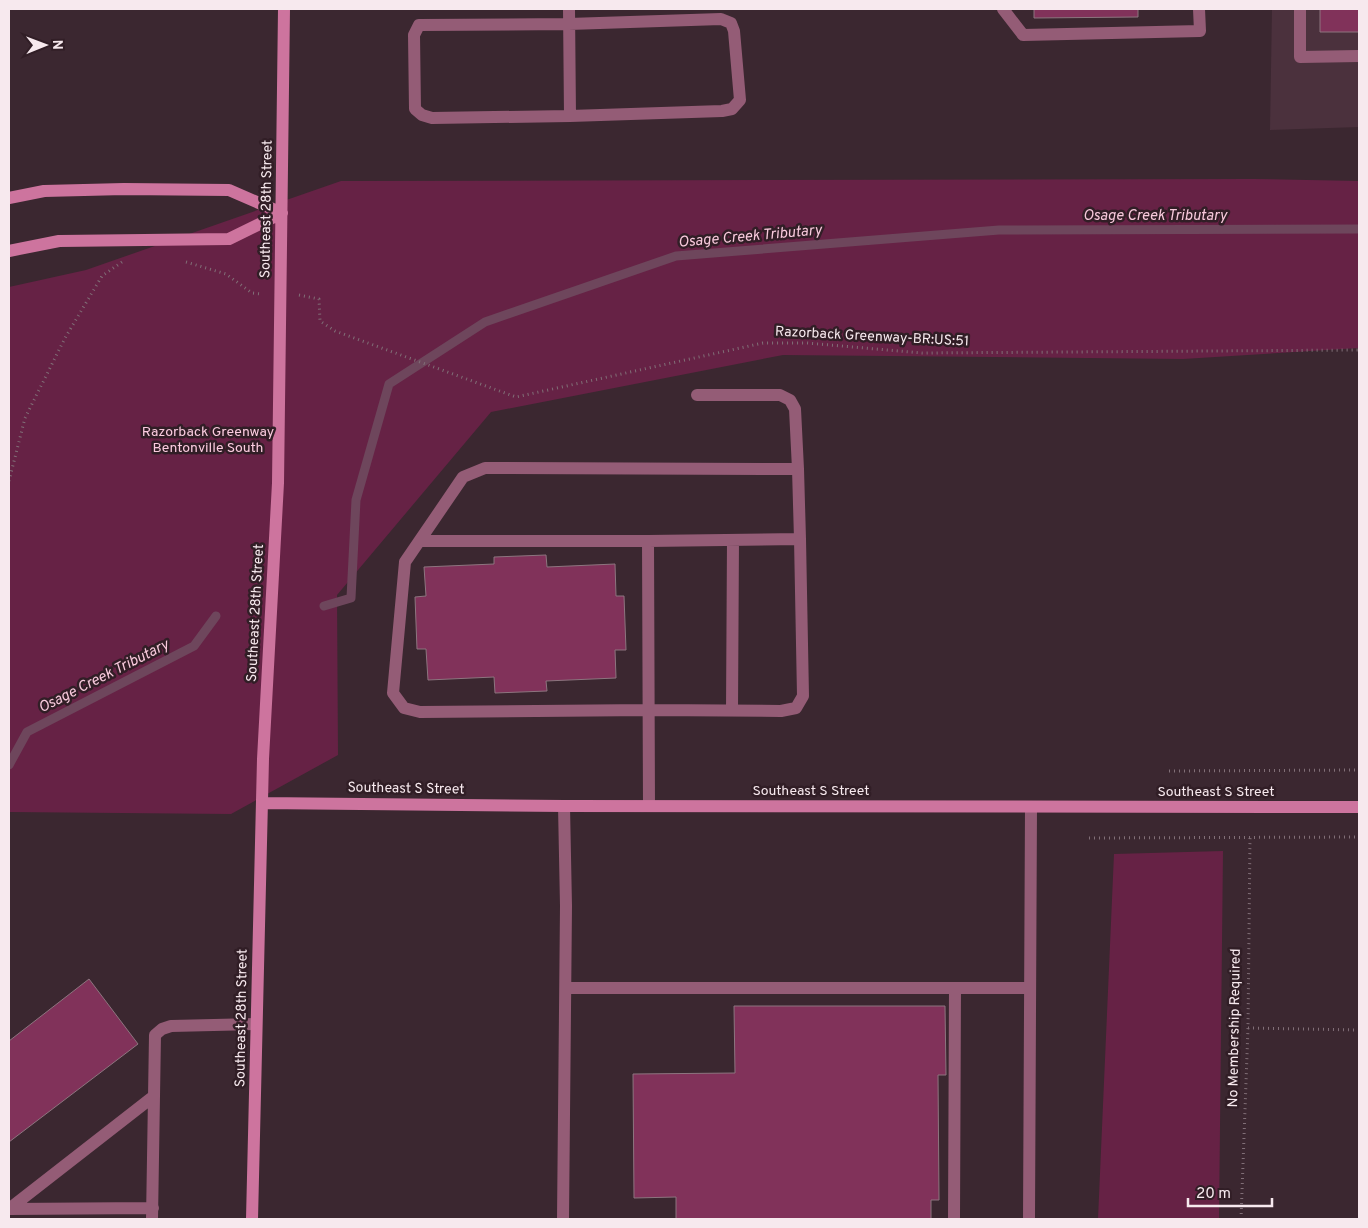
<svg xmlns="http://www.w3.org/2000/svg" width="1368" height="1228" viewBox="0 0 1368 1228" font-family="Overpass,sans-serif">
<rect width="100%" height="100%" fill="#3b2730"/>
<path fill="#4b313d" d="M1272,9h87v118l-89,3z"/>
<path fill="#662245" d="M1253,179l106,2v167l-176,11 -400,-4 -292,57 -154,183 1,160 -107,59 -222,-2v-525l77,-17 255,-89z
M1223,851l-4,368h-121l16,-365z"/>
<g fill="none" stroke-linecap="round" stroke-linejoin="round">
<path stroke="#6e465c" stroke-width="9" d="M324,606l27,-8 5,-98 33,-116 96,-62 191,-66 323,-26 360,-1
M9,765l18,-33 167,-86 22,-30"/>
</g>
<path fill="#81325a" stroke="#8d757f" d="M1034,9h104v8l-104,1z
M1320,9h39v23h-39z
M546,555l1,12 68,-3 1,32h8l2,54h-11l1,28 -70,3 1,10 -52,2 -1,-16 -66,3 -2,-31h-9l-2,-52 11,-1 -2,-29 70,-3v-7z
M89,979l49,65 -129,98v-101z
M734,1006h211l1,69h-8l1,125h-8v19h-255v-22l-42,1 -1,-124 102,-1z"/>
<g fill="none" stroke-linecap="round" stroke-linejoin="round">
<path stroke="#816f77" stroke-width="3" stroke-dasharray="1 4" stroke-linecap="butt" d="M186,262l40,12 26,19 9,1
M299,295l20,4 1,22 15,10 181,66 247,-54h44l115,10 437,-3
M9,481l16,-63 40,-80 37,-62 20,-14
M1169,771l190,-1
M1089,838l270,-1
M1248,1028l111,2
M1241,1219l7,-191 2,-190"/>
<path stroke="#945c76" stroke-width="12" d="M569,9l1,107
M1003,9l20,26 177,-4 -1,-22
M1300,9v48l59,-1
M721,19l10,4 3,8 6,69 -8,9 -10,2 -152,5 -138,2 -10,-3 -7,-6 -1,-74 5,-10 150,-1z
M697,395h83l10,5 5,9 3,60 2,70
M420,541h228l152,-2 3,157 -7,12 -15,3 -132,-1 -229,2 -16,-4 -11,-15 12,-131 58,-85 22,-9 313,1
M648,541l1,265
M732,710l1,-170
M566,988h464
M9,1209l145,-113
M9,1209l144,-1
M152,1219l3,-184 7,-6 9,-3 85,-2
M563,1219l3,-313 -2,-100
M954,1219l1,-231
M1029,1219l2,-412"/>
<path stroke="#cd749e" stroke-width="12" d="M9,198l35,-7 80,-2 105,1 53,23
M9,251l50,-10 170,-2 53,-26
M262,803l302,3 795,1
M252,1219l11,-460 15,-276 6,-474"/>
</g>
<g text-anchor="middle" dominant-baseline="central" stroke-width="5" stroke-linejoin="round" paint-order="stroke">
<g font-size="14" fill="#f7e9ee" stroke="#311e26">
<text transform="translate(267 209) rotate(-89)">Southeast 28th Street</text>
<text transform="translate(872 337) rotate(3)">Razorback Greenway-BR:US:51</text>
<text transform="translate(256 613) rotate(-87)">Southeast 28th Street</text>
<text transform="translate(406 789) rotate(1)">Southeast S Street</text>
<text x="811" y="791">Southeast S Street</text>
<text x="1216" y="792">Southeast S Street</text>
<text transform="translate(242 1018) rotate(-89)">Southeast 28th Street</text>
<text transform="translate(1235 1028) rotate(-89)">No Membership Required</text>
</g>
<g font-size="14" fill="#fbcbdf" stroke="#311e26">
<text x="208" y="432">Razorback Greenway<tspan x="208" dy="16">Bentonville South</tspan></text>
</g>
<g font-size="15" font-style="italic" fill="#f8c9dc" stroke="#311e26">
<text x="1155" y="216">Osage Creek Tributary</text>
<text transform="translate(750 237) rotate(-5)">Osage Creek Tributary</text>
<text transform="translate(104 677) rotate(-27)">Osage Creek Tributary</text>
</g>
</g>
<rect width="1368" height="1228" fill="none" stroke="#f7e9ee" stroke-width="20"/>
<g transform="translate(45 45) rotate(89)" stroke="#311e26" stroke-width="4" paint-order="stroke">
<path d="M0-4L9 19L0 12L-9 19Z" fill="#f7e9ee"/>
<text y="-8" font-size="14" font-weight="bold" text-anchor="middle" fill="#f7e9ee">N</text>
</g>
<path d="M1188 1198v8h84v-8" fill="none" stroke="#f7e9ee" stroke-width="2.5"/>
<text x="1196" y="1198" font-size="15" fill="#f7e9ee" stroke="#311e26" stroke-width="4" paint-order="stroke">20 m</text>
</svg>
